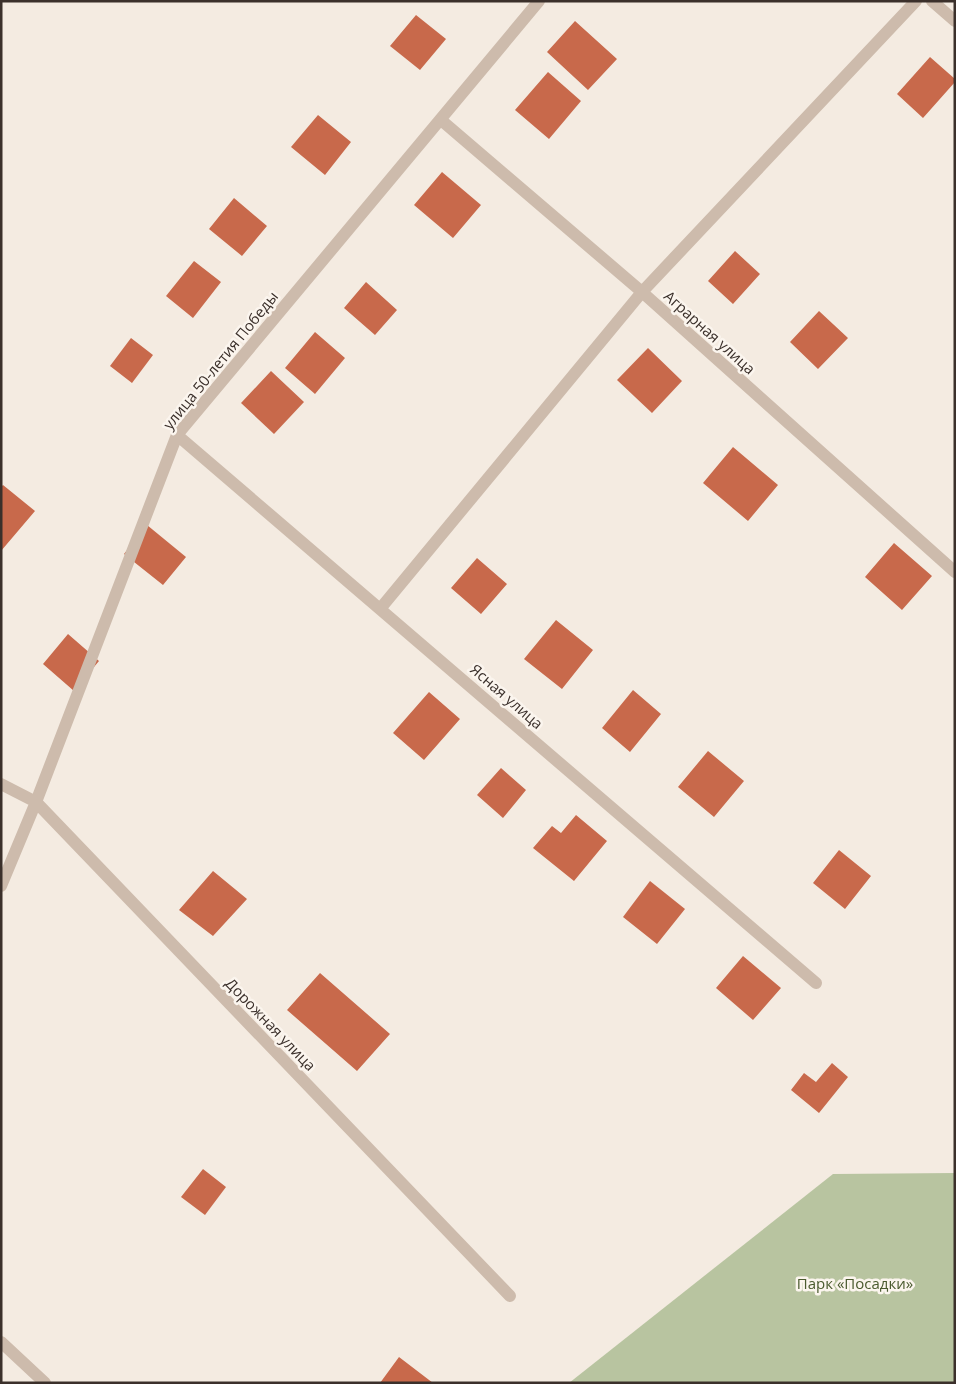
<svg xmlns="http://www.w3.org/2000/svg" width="956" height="1384" viewBox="0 0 956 1384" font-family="'Open Sans',sans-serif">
<rect width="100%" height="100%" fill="#f4ebe1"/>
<path fill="#b8c4a0" d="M955,1173v210h-386l264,-209z"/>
<path fill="#c8694b" d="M416,15l30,24 -26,31 -30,-24z
M575,21l42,38 -29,31 -41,-38z
M930,57l25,22v3l-32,36 -26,-24z
M548,72l33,29 -32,38 -34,-29z
M318,115l33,27 -26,33 -34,-28z
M442,172l39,33 -28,33 -39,-33z
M234,198l33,28 -25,30 -33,-27z
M735,251l25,23 -27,30 -25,-23z
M194,261l27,21 -28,36 -27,-22z
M366,282l31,28 -22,25 -31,-27z
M819,311l29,27 -30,31 -28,-27z
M315,332l30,26 -30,36 -30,-26z
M131,338l22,17 -21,28 -22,-17z
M648,348l34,33 -30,32 -35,-33z
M271,371l33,31 -30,32 -33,-31z
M733,447l45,38 -30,36 -45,-38z
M3,485l32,26 -34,40v-64z
M147,525l39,32 -23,28 -39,-31z
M894,543l38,33 -30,34 -37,-33z
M477,558l30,26 -26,30 -30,-26z
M556,620l37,30 -31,39 -38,-30z
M68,634l31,27 -25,30 -31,-27z
M633,690l28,24 -31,38 -28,-24z
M429,692l31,27 -36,41 -31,-27z
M708,751l36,30 -30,36 -36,-30z
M501,768l25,22 -23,28 -26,-23z
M576,815l31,26 -33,40 -41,-33 19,-22 9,7z
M839,850l32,26 -26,33 -32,-26z
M213,871l34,28 -34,37 -34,-26z
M650,881l35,28 -28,35 -34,-27z
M743,956l38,32 -28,32 -37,-32z
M320,973l70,61 -33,37 -70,-61z
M832,1063l16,14 -29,36 -28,-23 13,-17 12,9z
M203,1169l23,18 -21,28 -24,-18z
M399,1357l34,26h-53z"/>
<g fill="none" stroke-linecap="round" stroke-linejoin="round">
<path stroke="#cdbbac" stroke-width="12" d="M932,1l23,20
M441,120l201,172 313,280
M177,435l639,548
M380,609l262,-317 274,-291
M1,784l35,18 474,494
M1,886l35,-84 141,-367 362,-434
M1,1342l44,41"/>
</g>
<g text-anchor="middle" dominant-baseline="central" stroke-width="5" stroke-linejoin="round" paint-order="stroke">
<g font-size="15" fill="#3b302b" stroke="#fbf5ee">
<text transform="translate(710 332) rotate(42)">Аграрная улица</text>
<text transform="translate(220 360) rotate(-51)">улица 50-летия Победы</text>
<text transform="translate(507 696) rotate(41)">Ясная улица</text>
<text transform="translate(271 1024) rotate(46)">Дорожная улица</text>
</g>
<g font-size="15" fill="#4a5a2e" stroke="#fbf5ee">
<text x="855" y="1283">Парк «Посадки»</text>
</g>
</g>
<rect width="956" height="1384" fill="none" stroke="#3b302b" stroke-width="5"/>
</svg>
